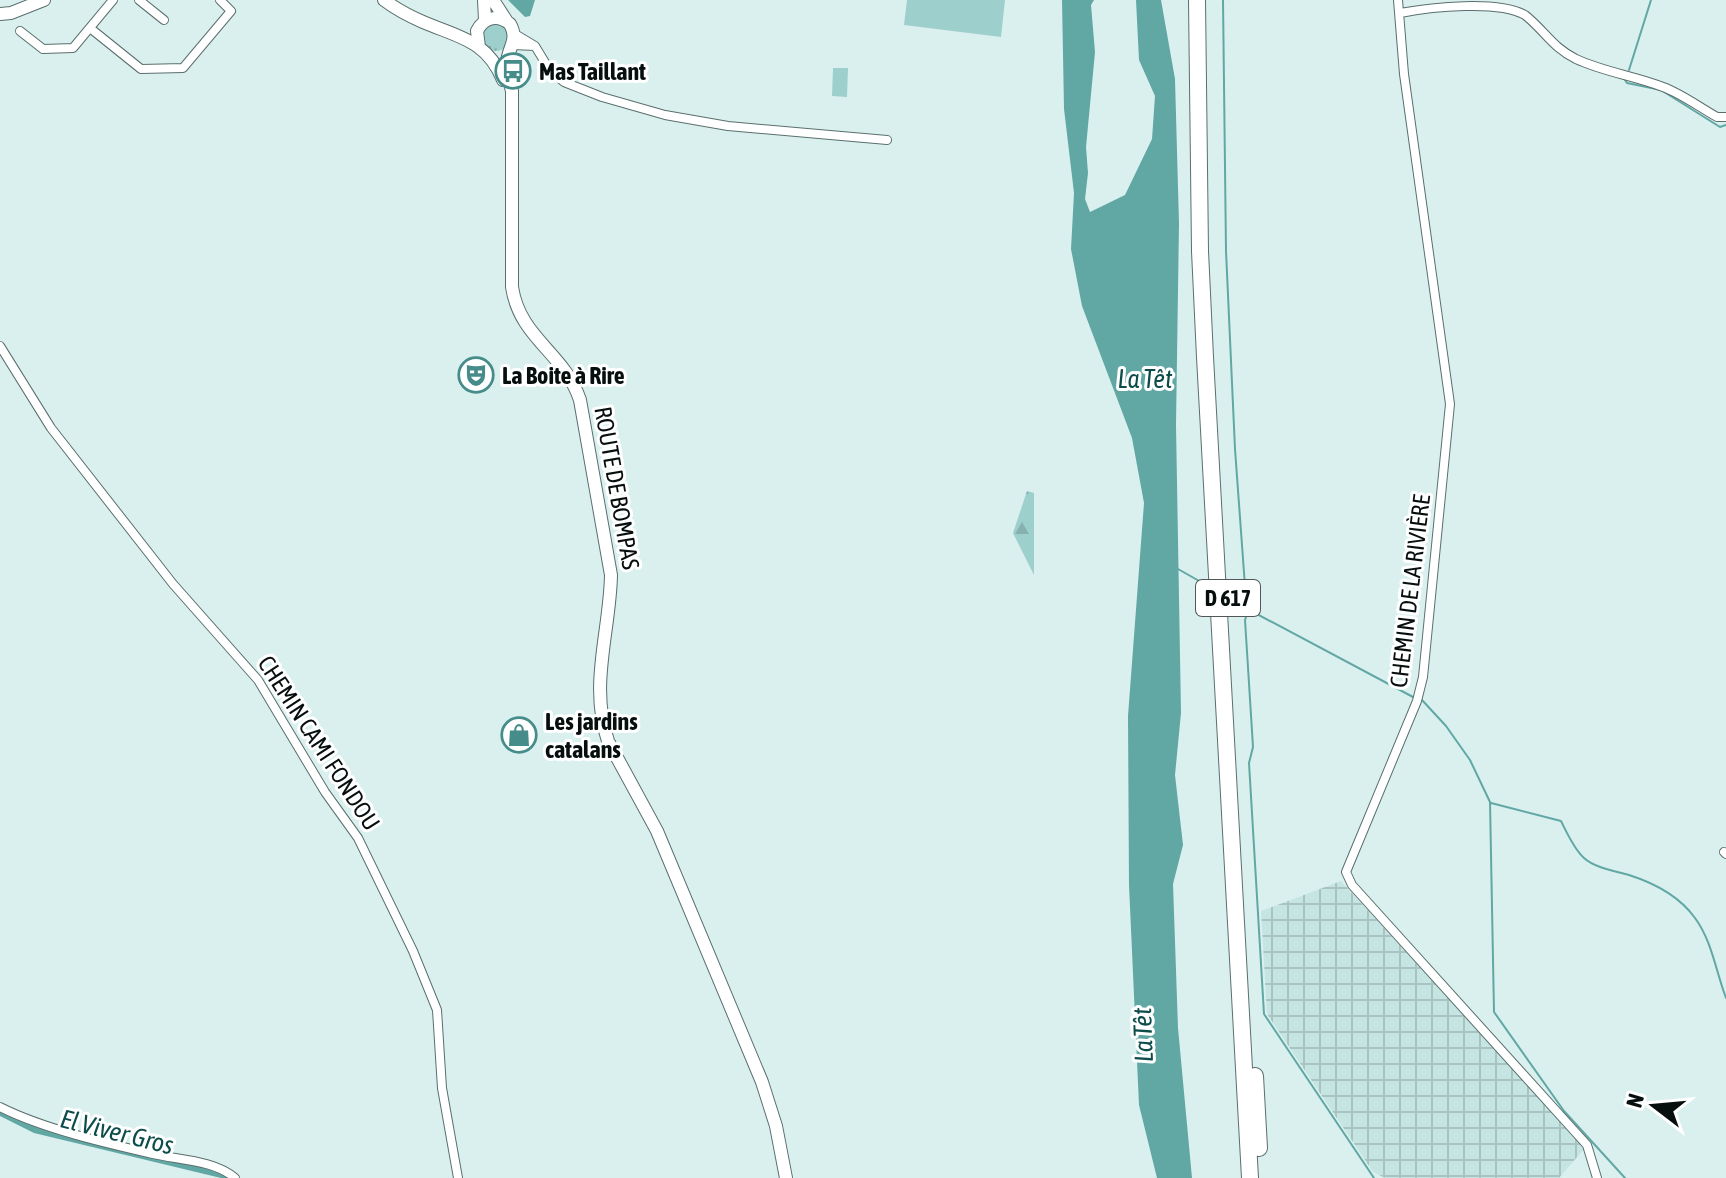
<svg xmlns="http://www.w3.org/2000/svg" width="1726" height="1178" viewBox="0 0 1726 1178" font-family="'Asap Condensed',sans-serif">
<defs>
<pattern id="industrial-grid" width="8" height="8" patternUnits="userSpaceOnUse" patternTransform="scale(2)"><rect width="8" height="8" fill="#c5e5e3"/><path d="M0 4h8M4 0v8" fill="none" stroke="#a8c3c2"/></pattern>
<pattern id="grass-tufts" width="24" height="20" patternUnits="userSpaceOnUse" patternTransform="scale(2)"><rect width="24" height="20" fill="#9dcfcc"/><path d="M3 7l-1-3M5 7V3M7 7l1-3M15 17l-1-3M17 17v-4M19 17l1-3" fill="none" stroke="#86b1ae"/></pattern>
<pattern id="forest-firs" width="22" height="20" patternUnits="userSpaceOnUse" patternTransform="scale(2)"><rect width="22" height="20" fill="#9dcfcc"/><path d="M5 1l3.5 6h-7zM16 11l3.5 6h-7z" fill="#86b1ae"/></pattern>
</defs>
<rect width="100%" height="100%" fill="#daf0ef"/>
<path fill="url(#industrial-grid)" d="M1341,881l244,267 -26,30h-174l-12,-6 -106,-158 -6,-103z"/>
<path fill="url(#grass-tufts)" d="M482 37a14 14 0 1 1 28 0a14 14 0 1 1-28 0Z"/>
<path fill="url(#forest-firs)" d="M1027,491l7,2v82l-21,-42z"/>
<path fill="#9dcfcc" d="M907,0h98l-4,37 -97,-12z
M833,68h15l-1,29 -15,-1z"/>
<path fill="#61a7a4" d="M508,0h27l-5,16 -5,1z
M1062,0h32l-3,5 4,47 -9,95 2,26 -3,26 5,13 35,-17 27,-56 3,-43 -16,-36 -3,-60h25l14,79 4,144 -3,202 5,288 -6,62 8,70 -10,39 5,144 14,150h-35l-18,-73 -10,-220 -1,-169 16,-213 -12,-65 -50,-132 -11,-57 3,-56 -10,-84z
M0,1109l37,18 181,43 14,8h-11l-187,-45 -34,-17z"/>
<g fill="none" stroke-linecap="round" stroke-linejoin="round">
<path stroke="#61a7a4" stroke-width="2" d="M1223,0l3,251 9,198 11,151 3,8 -4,12 8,127 -4,16 15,251 110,164
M1629,70l22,-70
M1625,80l2,3 34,7 59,37 6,-2
M1178,569l23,13
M1240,605l173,92
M1422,700l24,26 24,34 20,42 4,210 70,99 61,67
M1491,803l70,18c6,12 13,28 23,37 11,10 31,13 45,17 25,8 51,22 66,43 17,23 21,54 31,80"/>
<defs>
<path id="street" d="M139,0l25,20
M1398,0l6,74 46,330 -27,273 -6,24 -71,171 6,13 235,260 10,33
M1400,13c32,-6 98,-13 125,2 20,16 27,32 51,44 28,13 59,17 87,28 19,7 36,20 54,30h9
M90,28l51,41 42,-1 48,-57 -11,-11
M20,31l23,18 30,-1 40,-48
M513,45l22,1 -20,-12
M535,46l14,23 15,13 38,15 63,18 63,11 159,14
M0,346l51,82 122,156 85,96 67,112 33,46 55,113 24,59 5,78 16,90
M1724,852l2,2
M0,1107c44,22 105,36 153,47 26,6 61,6 82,24"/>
<path id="secondary" d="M384,0c12,9 25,16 39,22 35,15 64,18 80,58
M484,0l1,20
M493,0l13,20
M0,14l11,-1 33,-13
M479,47l-2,-16c7,-14 21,-17 33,-7 9,16 -2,23 -3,39 -1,9 3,19 5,28v196c8,52 52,65 68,113l31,175c-1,56 -22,110 -3,166l49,90 105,251 14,44 10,52"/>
<path id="highway" d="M1197,0l3,251 5,106 45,821
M1255,1076l4,72"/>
</defs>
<use href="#street" stroke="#5a6f6d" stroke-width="10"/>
<use href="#secondary" stroke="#5a6f6d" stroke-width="14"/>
<use href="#highway" stroke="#5a6f6d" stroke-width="18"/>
<use href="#street" stroke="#fff" stroke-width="8"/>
<use href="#secondary" stroke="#fff" stroke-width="12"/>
<use href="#highway" stroke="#fff" stroke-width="16"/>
</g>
<defs>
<symbol id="bus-ring" viewBox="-11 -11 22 22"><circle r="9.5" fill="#fff" stroke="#458c8a" stroke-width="1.5"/><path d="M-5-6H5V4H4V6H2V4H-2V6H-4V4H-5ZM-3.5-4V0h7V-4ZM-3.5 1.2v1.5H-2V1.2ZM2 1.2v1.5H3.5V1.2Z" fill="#458c8a"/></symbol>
<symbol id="theatre-ring" viewBox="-11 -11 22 22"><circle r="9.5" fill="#fff" stroke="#458c8a" stroke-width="1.5"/><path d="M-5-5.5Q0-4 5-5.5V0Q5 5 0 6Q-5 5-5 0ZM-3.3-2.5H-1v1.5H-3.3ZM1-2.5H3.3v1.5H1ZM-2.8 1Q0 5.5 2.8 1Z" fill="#458c8a"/></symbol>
<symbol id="shop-ring" viewBox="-11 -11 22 22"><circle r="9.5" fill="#fff" stroke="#458c8a" stroke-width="1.5"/><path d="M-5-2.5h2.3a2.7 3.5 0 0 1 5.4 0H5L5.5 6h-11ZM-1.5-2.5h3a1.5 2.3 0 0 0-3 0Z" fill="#458c8a"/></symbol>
</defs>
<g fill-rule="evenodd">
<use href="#bus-ring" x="493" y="51" width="40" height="40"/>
<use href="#theatre-ring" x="456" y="355" width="40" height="40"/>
<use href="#shop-ring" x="499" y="715" width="40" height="40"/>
</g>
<g text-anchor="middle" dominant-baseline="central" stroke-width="6" stroke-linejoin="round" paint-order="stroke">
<rect fill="#fff" stroke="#515756" stroke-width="2" x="1196" y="580" width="64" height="36" rx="6"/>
<g font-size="22" font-weight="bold" fill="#070f0e">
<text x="1228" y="598">D 617</text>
</g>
<g font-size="24" font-weight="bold" fill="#070f0e" stroke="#fff" text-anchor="start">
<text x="539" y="71">Mas Taillant</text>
<text x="502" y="375">La Boite à Rire</text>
<text x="545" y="721">Les jardins<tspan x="545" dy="28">catalans</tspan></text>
</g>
<g font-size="24" fill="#070f0e" stroke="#fff">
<text transform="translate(617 488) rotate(80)">ROUTE DE BOMPAS</text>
<text transform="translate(1410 591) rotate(-83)">CHEMIN DE LA RIVIÈRE</text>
<text transform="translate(319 743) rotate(57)">CHEMIN CAMI FONDOU</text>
</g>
<g font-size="26" font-style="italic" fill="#0c4c4a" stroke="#fff">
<text x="1145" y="379">La Têt</text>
<text transform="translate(1143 1035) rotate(-92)">La Têt</text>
<text transform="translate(117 1132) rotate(14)">El Viver Gros</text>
</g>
</g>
<g transform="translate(1654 1106) rotate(286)" stroke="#ffffff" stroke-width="6" paint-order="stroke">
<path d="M0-6L14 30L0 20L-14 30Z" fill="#070f0e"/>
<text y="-12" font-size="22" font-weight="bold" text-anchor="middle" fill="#070f0e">N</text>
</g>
</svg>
